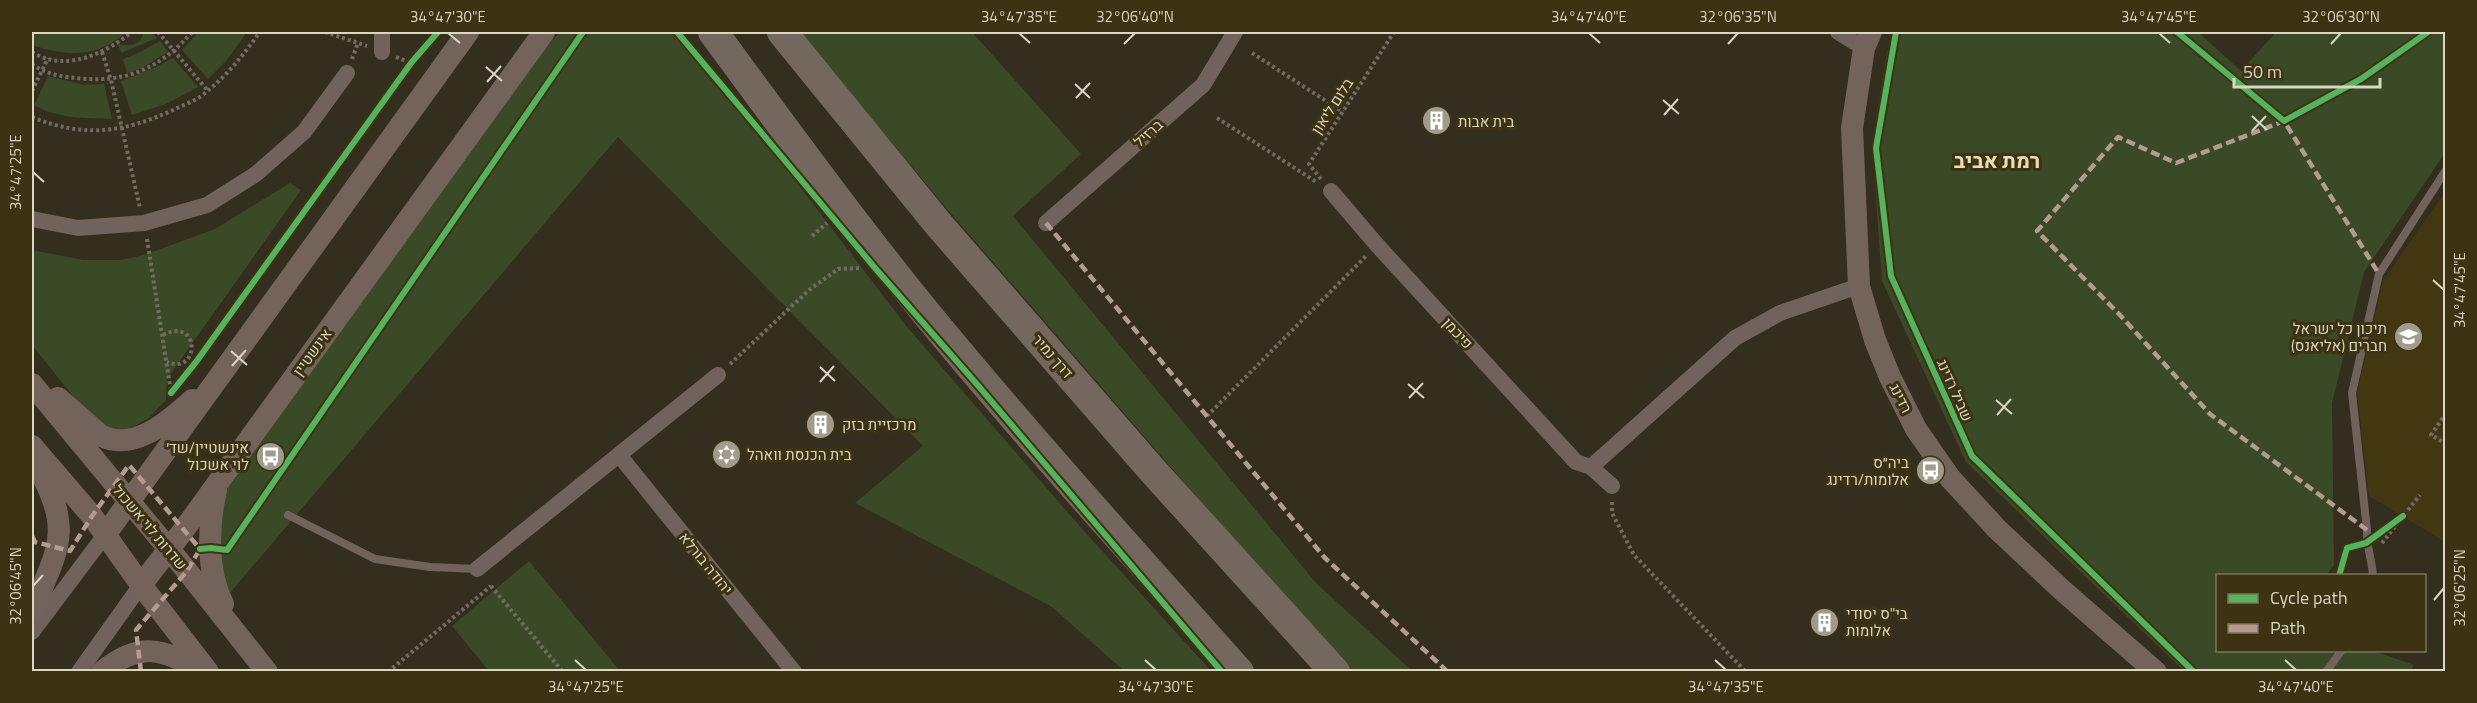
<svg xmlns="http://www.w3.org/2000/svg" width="2477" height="703" viewBox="0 0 2477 703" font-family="'Titillium Web',Heebo,sans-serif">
<rect width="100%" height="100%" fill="#332e1d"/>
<path fill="#423711" d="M2445,192v350l-76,-46 -12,-103 26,-112z"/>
<path fill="#3a4a27" d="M32,32h95c-31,26 -59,25 -95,13z
M144,32h7l6,6 -36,15 -3,-9c13,3 22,1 26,-12z
M199,32h48l-20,28 -19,19 -26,-29z
M560,32h122l225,295 177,204 127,140h-87l-72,-64 -197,-104 68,-57 -305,-309 -389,457 -13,-35 7,-60 10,-25 304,-417z
M799,32h173l109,122 -68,62 303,367 96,88h-60l-59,-63 -339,-391z
M1895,32h303l43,39 35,-39h169v121l-81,119 -32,131 2,162 -8,10 -108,1v74l156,1 40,14 -3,6h-227l-218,-209 -84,-181 -10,-138 15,-91z
M160,41l8,11 -26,16 -15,5 -4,-14 13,-5z
M173,58l25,29 -32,17 -34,11 -11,-34 35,-14z
M48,76l36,9 20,-1 8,35c-26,-1 -54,0 -78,-14z
M290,183l11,7 -134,189 -1,21 -17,18 -20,11 -20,1 -33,-30 -44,-55v-95l51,10h37l24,-5 71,-26z
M529,561l91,110h-131l-37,-45z"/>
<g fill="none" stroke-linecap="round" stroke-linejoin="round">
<path stroke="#746a63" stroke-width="4" stroke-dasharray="3 3" stroke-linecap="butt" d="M158,32l50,59
M325,32l42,14
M32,52c33,21 72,2 100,-20
M102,52l9,28 29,128
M1252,53l91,59
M396,57l15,6
M352,59l6,-16
M32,64c11,9 30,13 44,14 49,6 85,-10 116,-46
M32,91l16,-33
M32,117c51,21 91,16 141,-7 10,-5 23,-9 32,-17 22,-17 39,-39 55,-61
M1217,118l101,65
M1321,179l-12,-15 85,-132
M812,236l15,-13
M147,239l24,153
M163,335c38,-19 37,41 4,27
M730,364l79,-74 29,-21 22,-1
M2446,413l-15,22 15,9
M1207,416l159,-160
M1612,502v11l22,42 112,117
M2382,543l38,-48
M491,586l72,86
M388,672l103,-86"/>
<path stroke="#71625c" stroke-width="8" d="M288,515l87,44 55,8 47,2
M2373,576c-1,-16 -7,-31 -6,-46l-15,-137 27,-119 67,-104
M2326,672l16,-22"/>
<path stroke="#71625c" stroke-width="16" d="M382,32v20
M1838,32l26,16
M1331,191l46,54 199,217 15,5 21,19
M32,219l46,9 66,-5 63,-18 49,-31 48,-42 43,-59
M1046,223l157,-138 32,-53
M619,455l175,217
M1591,467l144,-129 45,-25 79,-27
M477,569l241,-194
M32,632l73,-97
M79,672l62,-87"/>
<path stroke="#74635b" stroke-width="22" d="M1871,32l-7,16 -12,80 7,158 16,54 15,37 26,52 34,49 47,51 65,61 94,82
M32,384l155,187 80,101
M58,398l42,37c33,18 69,-14 92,-35
M32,446l60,70 49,69 67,87
M216,490c-8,36 -10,80 7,114
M105,535l363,-503
M141,585l42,-54 361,-499
M32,611c26,-62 42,-81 5,-145
M102,672c36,-30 62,-25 99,0"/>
<path stroke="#74675e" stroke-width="30" d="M713,32c70,95 139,190 213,281 101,123 208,241 313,359
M782,32l158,194 213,245 182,201"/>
<path stroke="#b69a8f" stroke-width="4.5" stroke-dasharray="9 4.5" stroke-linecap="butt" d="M1046,223l279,335 123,114
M2367,530l-157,-116 -91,-100 -82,-83 81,-94 58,26 108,-42 95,153
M32,536l3,6 35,9 22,-35 37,-51 71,84
M141,672l-5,-42 51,-59 13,-22"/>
<defs>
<path id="cycleway" d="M677,32l198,236 100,114 247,290
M1896,32l-20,116 15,128 81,180 222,216
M2177,32l107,89 77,-42 67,-47
M171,393l25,-31 215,-299 27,-31
M200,549l11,-1 16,2 356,-518
M2339,576l8,-28 19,-5 37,-27"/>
</defs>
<use href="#cycleway" stroke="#3d3313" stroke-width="10"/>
<use href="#cycleway" stroke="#56b35d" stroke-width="6"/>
</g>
<path fill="none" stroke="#dbd6c4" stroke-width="2" d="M448,33l12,10M1019,33l11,10M1589,33l11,10M2159,33l11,10M1124,44l11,-11M1728,44l10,-11M2331,44l10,-11M486,67l16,14M487,82l14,-16M1075,84l15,14M1076,98l14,-15M1663,100l16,14M1664,115l14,-16M2252,116l15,14M2252,131l14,-15M33,172l11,10M2433,280l11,10M231,351l16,14M232,366l14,-16M820,367l15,14M820,382l14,-16M1408,384l16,14M1409,398l14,-15M1996,400l16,14M1997,415l14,-16M33,586l10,-11M2434,600l10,-12M575,660l11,10M1145,660l11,10M1715,660l11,10M2285,660l11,10"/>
<defs>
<symbol id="building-disc" viewBox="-11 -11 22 22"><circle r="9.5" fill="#a09b8a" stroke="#3d3313"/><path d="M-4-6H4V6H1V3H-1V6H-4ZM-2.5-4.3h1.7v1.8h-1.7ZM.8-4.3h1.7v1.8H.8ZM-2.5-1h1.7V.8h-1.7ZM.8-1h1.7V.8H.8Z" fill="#fff"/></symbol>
<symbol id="school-disc" viewBox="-11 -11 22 22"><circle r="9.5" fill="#a09b8a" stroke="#3d3313"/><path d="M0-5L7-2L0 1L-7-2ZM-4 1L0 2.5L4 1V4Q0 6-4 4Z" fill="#fff"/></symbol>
<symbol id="synagogue-disc" viewBox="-11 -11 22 22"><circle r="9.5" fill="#a09b8a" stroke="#3d3313"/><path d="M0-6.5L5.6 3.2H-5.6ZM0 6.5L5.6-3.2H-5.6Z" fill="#fff"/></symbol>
<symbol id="bus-disc" viewBox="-11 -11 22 22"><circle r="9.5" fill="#a09b8a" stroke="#3d3313"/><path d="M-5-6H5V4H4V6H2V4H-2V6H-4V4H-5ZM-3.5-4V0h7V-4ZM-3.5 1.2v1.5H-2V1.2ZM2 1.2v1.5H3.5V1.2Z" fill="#fff"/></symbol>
</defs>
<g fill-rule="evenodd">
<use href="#building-disc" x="1420" y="104" width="33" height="33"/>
<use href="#school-disc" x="2392" y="320" width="33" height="33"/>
<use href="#building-disc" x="804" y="408" width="33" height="33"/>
<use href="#synagogue-disc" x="710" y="438" width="33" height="33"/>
<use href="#bus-disc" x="254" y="440" width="33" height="33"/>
<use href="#bus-disc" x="1914" y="454" width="33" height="33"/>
<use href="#building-disc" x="1808" y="606" width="33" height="33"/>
</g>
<g text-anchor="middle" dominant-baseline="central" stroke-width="6" stroke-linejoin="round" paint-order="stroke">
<g font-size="15" fill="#dbd6c4" stroke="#3d3313">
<text transform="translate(1332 106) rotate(-57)">בלום ליאון</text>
<text transform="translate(1148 133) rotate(-41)">ברזיל</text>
<text transform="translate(1458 333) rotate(47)">פיכמן</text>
<text transform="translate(312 352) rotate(-54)">אינשטיין</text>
<text transform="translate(1053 356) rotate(49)">דרך נמיר</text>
<text transform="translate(1955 390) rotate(66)">שביל רדינג</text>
<text transform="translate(1901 398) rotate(63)">רדינג</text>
<text transform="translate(150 527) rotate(50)">שדרות לוי אשכול</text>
<text transform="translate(706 563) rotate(51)">יהודה בורלא</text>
</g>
<g font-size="15" fill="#dbd6c4" stroke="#3d3313" text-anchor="start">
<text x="1458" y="121">בית אבות</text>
<text x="2387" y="328" text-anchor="end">תיכון כל ישראל<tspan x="2387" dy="17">חברים (אליאנס)</tspan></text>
<text x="842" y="424">מרכזיית בזק</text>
<text x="249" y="447" text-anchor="end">אינשטיין/שד׳<tspan x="249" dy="17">לוי אשכול</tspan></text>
<text x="747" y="454">בית הכנסת וואהל</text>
<text x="1909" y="462" text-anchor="end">ביה״ס<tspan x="1909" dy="17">אלומות/רדינג</tspan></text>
<text x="1846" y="613">בי"ס יסודי<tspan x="1846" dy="17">אלומות</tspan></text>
</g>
<g font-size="21" font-weight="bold" fill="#e9ddb9" stroke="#3d3313">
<text x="1997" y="160">רמת אביב</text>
</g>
</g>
<rect width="2477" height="703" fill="none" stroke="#3d3313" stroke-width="66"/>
<rect x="2216" y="574" width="210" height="78" fill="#3d3313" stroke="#7c745a" stroke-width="1.5"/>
<rect x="2228" y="594" width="30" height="9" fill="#56b35d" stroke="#7c745a" stroke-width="1.5"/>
<text x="2270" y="604" font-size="18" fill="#dbd6c4">Cycle path</text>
<rect x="2228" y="624" width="30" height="9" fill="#b69a8f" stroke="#7c745a" stroke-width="1.5"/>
<text x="2270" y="634" font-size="18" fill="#dbd6c4">Path</text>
<path d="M2234 78v9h146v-9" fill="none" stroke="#dbd6c4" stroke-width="3"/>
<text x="2243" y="78" font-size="18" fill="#dbd6c4" stroke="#3d3313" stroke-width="4.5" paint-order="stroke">50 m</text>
<rect x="33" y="33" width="2411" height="637" fill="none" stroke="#dbd6c4" stroke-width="2"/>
<g font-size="15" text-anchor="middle" fill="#dbd6c4">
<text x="448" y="22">34°47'30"E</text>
<text x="1019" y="22">34°47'35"E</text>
<text x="1135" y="22">32°06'40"N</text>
<text x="1589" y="22">34°47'40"E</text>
<text x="1738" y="22">32°06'35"N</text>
<text x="2159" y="22">34°47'45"E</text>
<text x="2341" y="22">32°06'30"N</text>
<text transform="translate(16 172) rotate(-90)" y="5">34°47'25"E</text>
<text transform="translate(2460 290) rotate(-90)" y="5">34°47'45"E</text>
<text transform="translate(16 586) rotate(-90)" y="5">32°06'45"N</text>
<text transform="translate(2460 588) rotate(-90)" y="5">32°06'25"N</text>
<text x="586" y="692">34°47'25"E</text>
<text x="1156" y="692">34°47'30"E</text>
<text x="1726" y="692">34°47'35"E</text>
<text x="2296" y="692">34°47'40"E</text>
</g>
</svg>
